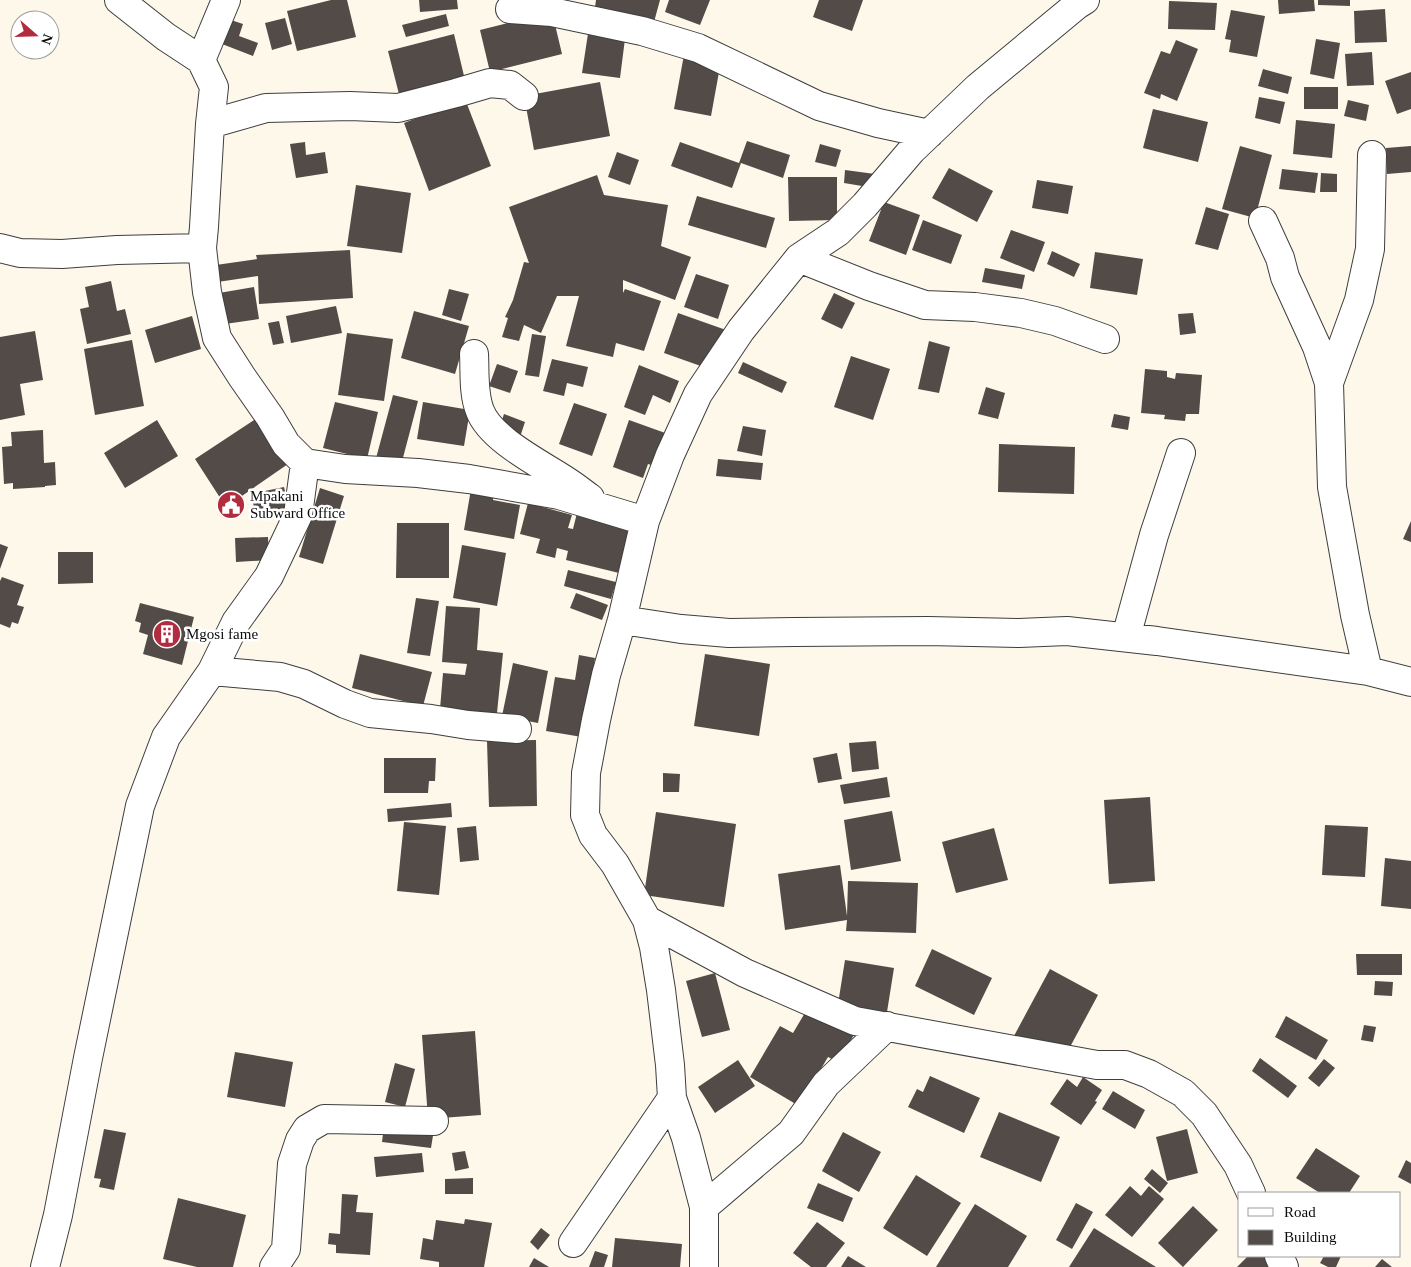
<svg xmlns="http://www.w3.org/2000/svg" width="1411" height="1267" viewBox="0 0 1411 1267" font-family="Georgia,serif">
<rect width="100%" height="100%" fill="#fef8ea"/>
<path fill="#534b48" d="M331,0h16l9,37 -59,14 -10,-40z
M419,0h38l1,9 -38,3z
M596,0h64l-6,22 -59,-15z
M669,0h41l-10,25 -35,-13z
M819,0h44l-11,31 -39,-14z
M1278,0h36l1,11 -36,3z
M1318,0h32v6l-32,-1z
M1169,1l48,2 -2,27 -47,-1z
M1385,9l2,33 -32,1 -1,-32z
M1231,10l34,6 -8,41 -28,-5 2,-12 -6,-1z
M552,12l10,42 -72,18 -10,-42z
M446,14l3,12 -43,11 -4,-12z
M285,18l7,26 -20,6 -7,-27z
M231,20l12,4 -4,12 19,7 -5,13 -31,-12z
M589,27l37,4 -6,47 -38,-5z
M454,34l11,46 -65,18 -12,-47z
M1316,39l24,4 -6,36 -24,-5z
M1176,40l22,9 -21,52 -16,-7 -1,5 -16,-6 17,-42 9,3z
M686,44l37,6 -12,66 -37,-7z
M1372,52l2,33 -27,1 -2,-32z
M1263,69l29,8 -4,17 -30,-8z
M1411,72v37l-14,5 -12,-33z
M600,82l10,54 -76,14 -10,-54z
M1304,87h34v22h-34z
M1259,97l26,5 -5,22 -25,-6z
M465,99l26,67 -62,25 -25,-68z
M1348,100l21,5 -3,16 -22,-5z
M1153,109l55,13 -10,40 -55,-14z
M1296,120l39,4 -3,34 -39,-4z
M747,141l43,14 -7,23 -42,-15 -9,25 -61,-22 9,-24 59,21z
M305,142l1,13 19,-3 3,21 -32,5 -6,-34z
M820,144l21,6 -5,17 -21,-5z
M1240,146l32,9 -17,63 -33,-9z
M1411,146v26l-24,2 -1,-26z
M617,152l22,8 -9,25 -22,-8z
M949,168l44,23 -16,31 -45,-24z
M1282,169l36,4 -3,20 -36,-4z
M845,170l30,4 -1,14 -30,-5z
M1321,173l16,1v18h-17z
M597,175l7,20 64,10 -7,41 30,11 -16,43 -52,-20v13l2,-4 36,12 -17,50 -28,-8 -3,14 -47,-11 13,-50h-22l-16,37 -17,-8 -5,16 -17,-4 6,-19 -3,-1 8,-17 11,-38 5,1 -20,-56z
M788,177h49v43l-48,1z
M1037,180l36,6 -5,28 -36,-6z
M356,185l55,8 -9,60 -55,-7z
M697,196l78,22 -9,30 -78,-23z
M884,202l36,13 -14,40 -37,-14z
M1206,207l23,7 -11,36 -23,-6z
M923,220l39,15 -11,29 -39,-14z
M1011,230l34,12 -11,30 -34,-14z
M350,250l3,48 -94,6 -1,-28 -47,7 -2,-17 48,-7 -1,-4z
M1052,251l28,13 -6,13 -27,-13z
M1095,252l48,7 -6,36 -47,-7z
M985,268l40,7 -3,14 -40,-7z
M696,274l33,11 -11,34 -34,-12z
M111,281l6,30 8,-2 6,25 -44,10 -7,-35 9,-2 -4,-20z
M254,287l5,32 -34,5 -6,-31z
M449,289l20,5 -8,27 -19,-6z
M834,293l21,10 -13,26 -21,-10z
M336,306l6,27 -51,10 -5,-27z
M414,311l55,15 -14,48 -54,-16z
M678,313l48,17 -14,40 -48,-17z
M1193,313l3,20 -16,2 -2,-21z
M192,316l9,33 -46,14 -10,-33z
M279,321l5,22 -11,2 -5,-22z
M35,331l8,49 -23,4 5,31 -25,5v-83z
M347,333l46,6 -9,62 -46,-6z
M532,334l14,2 -7,41 -14,-2z
M132,340l12,66 -49,9 -11,-66z
M929,341l21,6 -11,46 -21,-4z
M851,356l39,13 -17,51 -39,-13z
M552,359l36,8 -5,20 -16,-4 -3,13 -21,-5z
M743,362l44,20 -5,11 -44,-20z
M497,364l21,7 -8,22 -21,-7z
M639,365l40,16 -9,22 -17,-8 -8,20 -21,-8z
M1145,369l22,2v6l8,2 1,-6 26,2 -3,39h-13l-1,7 -21,-2 1,-4 -24,-2z
M986,387l19,6 -7,26 -20,-5z
M393,395l25,6 -18,68 -25,-7z
M335,402l43,10 -11,47 -44,-11z
M423,402l47,8 -6,36 -47,-7z
M574,403l33,11 -15,42 -33,-12z
M504,414l21,8 -5,15 -21,-8z
M1114,414l16,3 -2,13 -17,-3z
M257,418l31,46 -62,43 -31,-48z
M157,420l21,36 -53,32 -21,-35z
M629,420l39,14 -11,33 -9,-3 -5,14 -30,-11z
M743,426l23,4 -4,26 -25,-5z
M43,430l1,33 11,-1 1,23 -11,1v1l-32,2v-6l-9,1 -2,-37 10,-1 -1,-14z
M999,444l76,3 -1,47 -76,-2z
M718,459l45,4 -2,17 -45,-4z
M284,487l5,22 -33,7 -5,-22z
M320,488l24,8 -21,68 -24,-7z
M471,489l23,4 -1,7 27,5 -6,34 -50,-9z
M528,503l44,12 -4,13 5,1 5,-20 53,13 -12,51 -53,-13 2,-9 -11,-3 -2,10 -19,-5 4,-14 -20,-5z
M1411,521v21l-8,-3z
M397,523h52v55h-53z
M268,537l1,23 -33,2 -1,-24z
M0,544l8,3 -8,22z
M462,545l44,8 -9,53 -44,-8z
M58,552h35v31l-35,1z
M568,570l48,12 -5,17 -47,-13z
M2,577l22,8 -7,20 7,2 -6,17 -6,-2 -2,6 -10,-4v-43z
M576,593l32,12 -6,15 -32,-12z
M416,598l23,3 -9,55 -23,-3z
M140,603l54,14 -12,48 -39,-11 5,-19 -9,-3 2,-9 -6,-2z
M446,606l34,2 -3,42 26,3 -7,70 -57,-2 4,-48 22,2 2,-11 -25,-2z
M360,654l72,18 -9,34 -71,-18z
M705,654l65,10 -11,72 -65,-10z
M579,655l16,3 -13,79 -36,-6 9,-54 20,3z
M513,663l35,8 -10,52 -36,-7z
M536,740l1,66 -48,1 -2,-66z
M876,741l3,28 -27,3 -3,-29z
M837,753l5,26 -24,4 -5,-25z
M384,758h52l-1,23h-6l-1,12h-44z
M663,773l17,1 -1,18h-16z
M887,777l3,20 -46,7 -4,-19z
M1150,797l5,84 -46,3 -5,-84z
M451,803l1,14 -64,5 -1,-13z
M892,811l9,50 -50,9 -7,-50z
M656,812l80,12 -12,83 -80,-12z
M404,822l42,4 -7,69 -42,-4z
M1325,825l43,2 -3,50 -43,-2z
M476,826l3,34 -19,2 -3,-34z
M994,828l14,52 -52,13 -14,-51z
M1385,858l26,3v48l-30,-3z
M840,865l7,51 1,-35 70,2 -2,50 -70,-2 1,-11 -62,10 -7,-56z
M932,949l60,29 -18,37 -59,-29z
M1356,954h46v21h-45z
M845,960l49,8 -7,44 -49,-8z
M1050,969l48,26 -42,78 -48,-26z
M715,973l15,57 -28,7 -16,-56z
M1375,981l18,1 -1,14 -18,-1z
M809,1006l46,27 -17,29 -10,-5 -29,49 -49,-29 30,-51 13,7z
M1286,1016l42,24 -12,20 -41,-23z
M1364,1025l12,2 -3,15 -12,-2z
M475,1031l6,84 -53,4 -6,-84z
M235,1052l58,10 -8,45 -58,-10z
M1260,1058l37,28 -9,12 -36,-27z
M1324,1059l11,9 -16,19 -11,-9z
M738,1060l17,26 -40,27 -17,-26z
M395,1063l20,6 -10,38 -20,-5z
M930,1076l50,22 -16,35 -56,-26 9,-18 6,3z
M1083,1077l19,13 -7,11 2,1 -16,23 -31,-21 17,-25 10,8z
M1113,1091l32,19 -10,19 -33,-20z
M999,1112l61,25 -19,45 -61,-25z
M385,1117l50,6 -4,25 -49,-6z
M104,1129l22,4 -12,57 -15,-3 2,-8 -7,-1z
M1187,1129l11,44 -31,8 -11,-44z
M843,1132l38,20 -22,40 -37,-21z
M1316,1148l44,28 -11,17h-29l-24,-15z
M465,1151l4,17 -14,3 -3,-18z
M422,1153l2,19 -48,5 -2,-20z
M1406,1160l5,3v21l-13,-7z
M1152,1169l16,14 -8,10 -16,-14z
M916,1175l45,28 -34,53 -44,-28z
M473,1178v16h-28v-15z
M818,1183l35,15 -10,24 -36,-14z
M1130,1186l11,10 8,-10 15,13 -32,38 -27,-22z
M342,1194l16,1 -2,17 17,1 -3,42 -34,-2v-8l-8,-1 1,-11 11,1z
M178,1198l68,17 -13,52h-36l-34,-8z
M1076,1203l17,9 -21,37 -16,-9z
M975,1204l52,32 -19,31h-72z
M1193,1206l25,24 -35,37 -25,-24z
M465,1219l27,4 -8,44h-45v-5l-19,-3 3,-21 10,2 3,-20 28,4z
M817,1222l28,21 -19,24h-15l-18,-14z
M541,1228l9,7 -12,15 -8,-8z
M1094,1228l62,39h-87z
M615,1238l67,6 -2,23h-68z
M595,1251l13,4 -4,12h-15z
M848,1256l18,11h-25z
M1248,1256h18l11,11h-40z
M1324,1256h17l-5,11h-8l-8,-4z
M534,1258l15,9h-20z
M1382,1259l10,8h-17z"/>
<g fill="none" stroke-linecap="round" stroke-linejoin="round">
<defs>
<path id="street" d="M510,9l42,3 90,19 56,17 121,58 59,17 51,11
M201,60l25,-60
M210,124l56,-16 84,-2 48,2 58,-15 34,-10 20,2 14,11
M1263,221l17,37 5,19 32,70 12,36 3,104 23,128 13,56
M0,248l20,5 42,1 55,-4 85,-2
M799,258l70,28 56,19 50,2 46,6 34,8 50,18
M474,354c1,18 -1,40 6,57 11,29 63,54 88,71 8,5 15,11 22,16
M1329,383l30,-83 11,-51 2,-94
M305,463l40,6 73,4 51,6 90,16 86,26
M622,620l59,9 48,4 65,-1 134,-1 91,2 48,-2 90,10 211,30 43,11
M1126,637l28,-102 27,-82
M212,671l68,6 24,7 41,20 25,9 61,6 37,6 49,4
M647,920l98,53 110,48 242,44h28l24,9 34,19 21,21 34,51 13,28
M704,1207l87,-74 35,-49 61,-58
M573,1243l99,-145
M1279,1256l5,11
M45,1267l13,-52 30,-157 52,-252 26,-69 46,-66 24,-49 33,-46 29,-61 7,-52 -19,-19 -16,-27 -28,-40 -25,-39 -10,-46 -5,-44 2,-21 6,-103 4,-37 -13,-27 -35,-23 -47,-37
M274,1267l12,-18 6,-85 8,-24 7,-11 17,-10 110,2
M704,1267v-60l-18,-69 -14,-40 -2,-33 -9,-75 -7,-43 -7,-27 -32,-56 -22,-29 -8,-20 1,-42 10,-53 10,-45 16,-55 23,-99 25,-66 28,-61 43,-64 58,-72 39,-26 27,-27 47,-55 66,-63 99,-82 8,-5"/>
</defs>
<use href="#street" stroke="#3e3e3e" stroke-width="30"/>
<use href="#street" stroke="#fff" stroke-width="28"/>
</g>
<defs>
<symbol id="civic-disc" viewBox="-11 -11 22 22"><circle r="9.5" fill="#b22c3f" stroke="#fff"/><path d="M-.6-6.5H3V-4.5H.6V-3L4-1V1h2V6H-6V1h2V-1L-.6-3ZM-1.2 2.5V6h2.4V2.5Z" fill="#fff"/></symbol>
<symbol id="building-disc" viewBox="-11 -11 22 22"><circle r="9.5" fill="#b22c3f" stroke="#fff"/><path d="M-4-6H4V6H1V3H-1V6H-4ZM-2.5-4.3h1.7v1.8h-1.7ZM.8-4.3h1.7v1.8H.8ZM-2.5-1h1.7V.8h-1.7ZM.8-1h1.7V.8H.8Z" fill="#fff"/></symbol>
</defs>
<g fill-rule="evenodd">
<use href="#civic-disc" x="215" y="489" width="32" height="32"/>
<use href="#building-disc" x="151" y="618" width="32" height="32"/>
</g>
<g text-anchor="middle" dominant-baseline="central" stroke-width="5" stroke-linejoin="round" paint-order="stroke">
<g font-size="15" fill="#0b0b0b" stroke="#fff" text-anchor="start">
<text x="250" y="496">Mpakani<tspan x="250" dy="17">Subward Office</tspan></text>
<text x="186" y="634">Mgosi fame</text>
</g>
</g>
<rect x="1238" y="1192" width="162" height="65" fill="#ffffff" stroke="#9d9d9d"/>
<rect x="1248" y="1208" width="25" height="8" fill="#ffffff" stroke="#9d9d9d"/>
<text x="1284" y="1217" font-size="15" fill="#0b0b0b">Road</text>
<rect x="1248" y="1230" width="25" height="15" fill="#534b48" stroke="#9d9d9d"/>
<text x="1284" y="1242" font-size="15" fill="#0b0b0b">Building</text>
<g transform="translate(35 35) rotate(110)"><circle r="24" fill="#ffffff" stroke="#9d9d9d"/>
<path d="M0-4L9 19L0 12L-9 19Z" fill="#b22c3f"/>
<text y="-8" font-size="14" font-weight="bold" text-anchor="middle" fill="#0b0b0b">N</text>
</g>
</svg>
